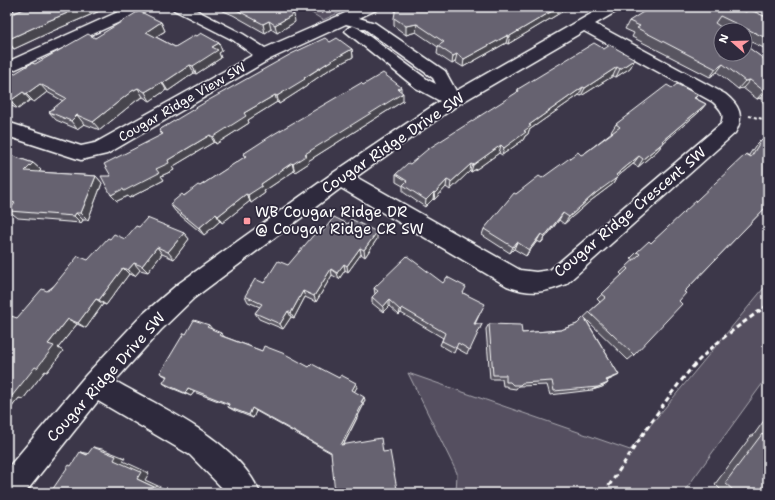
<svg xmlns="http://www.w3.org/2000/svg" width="775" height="500" viewBox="0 0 775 500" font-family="'Shantell Sans',sans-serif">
<rect width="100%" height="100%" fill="#3c3749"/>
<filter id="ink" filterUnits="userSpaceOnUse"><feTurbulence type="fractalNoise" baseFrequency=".025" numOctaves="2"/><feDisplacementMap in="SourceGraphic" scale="8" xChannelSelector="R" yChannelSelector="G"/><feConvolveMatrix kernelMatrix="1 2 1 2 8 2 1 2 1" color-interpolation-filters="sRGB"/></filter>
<g filter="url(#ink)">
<path fill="#555060" stroke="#aaa8b0" d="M302,7h49l-28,13z
M768,283v93l-85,117h-227l1,-20 -49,-100 222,77z"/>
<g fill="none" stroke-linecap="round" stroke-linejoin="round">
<defs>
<path id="minor" d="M129,7h19l-2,3 -139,63v-11z
M172,7h18l53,27 22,14 94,-41h19l-2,3 -17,8 16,5 70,48 11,20 147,-84h18l-2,3 -24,14 130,70c14,11 20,22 10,39l-169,151c-22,9 -36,11 -59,2l-166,-98 -147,110 -33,32 -46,51c47,27 123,60 145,112h-33l-37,-38 -92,-54 -73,92h-18v-24l79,-94 57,-61 35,-30 155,-111 107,-72 -24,-13 -71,-57 3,-3 5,-2 5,2 70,52 8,4 -3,-6 -68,-49 -19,-5 -76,35 -163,95 -26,6 -74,-24v-14l74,24 14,-3 158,-88 -20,-15 -59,-30zM584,31l129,71c8,7 12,12 8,22l-171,146 -14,2 -16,-2 -164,-93 103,-73z
M748,7h20v10l-18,-7z"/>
</defs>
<use href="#minor" stroke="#fff" stroke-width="3"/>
<path stroke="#fff" stroke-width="2" stroke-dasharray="3 2" stroke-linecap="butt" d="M7,13l13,-6
M322,14l2,-7
M749,116l19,4"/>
<path stroke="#fff" stroke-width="3" stroke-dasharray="5 3.5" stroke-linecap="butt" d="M604,493c28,-41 54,-85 86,-123 22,-26 51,-46 78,-65"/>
<use href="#minor" fill="#2f2a3d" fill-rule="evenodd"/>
</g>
<path fill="#585460" stroke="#fff" d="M29,7h80l-54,23 -41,19 -7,-5v-28z
M214,7h67l14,15 -18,11 -6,-4 -6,4 -32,-18z
M570,7l-62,37 -2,-1 -43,24 -8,-5 -3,2 -15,-10 1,-7 -22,-15 -10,3 -12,-9v-8z
M746,12l22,6v32l-23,-11v-9h-18l-6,-2 47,34v47l-8,-11 -3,1 -14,-11 -5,1 -21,-17 -7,5 -78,-40 2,-4 -9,-4 4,-8z
M161,22l4,9 -9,6 19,10 22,-11 22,7 3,8 -3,2 2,5 -25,16 -2,-1 -26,18 -2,-1 -16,11 -7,-4 -6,3 -37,30 -16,-6 -7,5 -21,-9 -7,-8 14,-11 -16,-9 -13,10 -4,-2 -12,9 -11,-5v-30l5,1 83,-37z
M330,42l22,7 1,8 -23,12 -23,16v1l-28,18 -2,-2 -29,18 1,3 -33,21 -2,-2 -42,25 2,3 -13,6 3,4 -35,18 -1,-2 -11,5 -6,-6v-19l51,-41 -3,-5z
M604,49l31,10 -5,9 -14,9 -3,-1 -32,20 -2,-1 -50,35 -1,4 -3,2 -2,4 -21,15 -3,-2 -21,15 -7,4 -1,-1 -20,19 -4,-3 -12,13 -1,-1 -8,8 -22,-15v-6l-7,-4v-8l14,-10 107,-71 1,-4z
M363,85l38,7 2,9 -95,60 1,2 -14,9 -1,-1 -30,20 1,2 -14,10 -1,-2 -28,22 -2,-2 -16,14 -29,-24 -5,-7 30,-18 45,-29 -2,-3z
M672,88l26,7 -3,3 11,6 -7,8 -35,30 -6,8 -20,17 -5,-3 -16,13 -4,7 -24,18 -25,22 -5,-4 -18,23 -4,-2 -11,15 -12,-7 -4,4 -28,-18 2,-6 32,-35 26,-16 43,-25 27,-21h-1l5,-8z
M762,139l6,3v66l-1,1 -2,-1 -81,84 -5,9 -45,54 -6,5 -43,-42 34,57 -12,6 1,2 -6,4 -10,3 -42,5 -3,-10 -29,1 -2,3 -7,-1 -3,-2h-3l-1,-7h-12l-4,-50 3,-5 33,9 39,-3 16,-6 23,-22 -3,-3 25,-24 -2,-2 14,-13 -3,-2 6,-6 14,-9 98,-88 6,-9z
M7,154l26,9 8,7 -2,2 57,4 6,7 -14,37h-5l-2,3 -63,-5 -9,-7 3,-4 -5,-2z
M139,227l45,6 5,6 -15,20 -12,-5 -14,18 -8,-2 -5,6 -6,-2 -23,31 -3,-1 -17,24 -9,-4 -19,24 5,3 -16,21 -2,-1 -22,28 -4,-1 -9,11 -3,-1v-87l10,-3 30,-27 41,-31 22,-21h15z
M320,235l57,4 -12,18 -4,-3 -13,18 -3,-2 -6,9 -7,-4 -16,27 -11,-5 -11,21 -3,-1 -8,12 -24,-10 -4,-6 5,-6 -12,-5 -3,-6 43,-31z
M443,283l21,10 18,16 -7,15h7l-15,30 -11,-6 -2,5 -14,-8 3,-7 -42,-25 -2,2 -10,-9 -6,6 -11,-9v-6l3,-3 -1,-6z
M209,325l3,4 13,8 37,14 47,16 30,11 18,9 -3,5 11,8 -2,3v3l-19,38 39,8 14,37 3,4 -69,-40 -75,-42 -3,7 -20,-8 -5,-3 1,-2 -35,-13 -3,4 -22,-9 -6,-4 4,-6 -7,-4 26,-39z
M768,415v78h-47l1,-2 -7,-7 36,-48h2z"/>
<path fill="#47454e" stroke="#fff" d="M82,7h27l-54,23 -41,19 -7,-9 41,-19z
M559,7h11l-62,37 2,-8z
M294,14l1,8 -18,11 -2,-8z
M269,21l2,8 -6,4 -2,-9z
M161,22l4,9 -15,9 -4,-8z
M417,24l-1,8 -10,3v-9z
M508,35l-2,8 -43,24 1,-8z
M219,43l3,8 -3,2 2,5 -25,16 -3,-8 19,-19z
M352,49l1,8 -23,12 -23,16v1l-28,18 -2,-8 52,-34z
M457,54l-2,8 -3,2 1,-8z
M635,59l-5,9 -14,9 4,-8z
M723,64l-6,8 -7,5 6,-8z
M190,65l4,8 -26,18 -5,-8z
M617,67l-4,9 -32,20 4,-8z
M750,80l-7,8 -5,1 7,-8z
M162,82l4,8 -16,11 -5,-9z
M40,84l7,8 -13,10 -8,-8z
M401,87v8l2,-2v8l-95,60 1,2 -14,9 -2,-8 12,-10z
M583,87l-4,8 -50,35 -1,4 -3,2 -2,4 -21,15 2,-7 20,-17 5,-6z
M138,88l5,9 -6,3 -37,30 -7,-8 39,-31z
M767,90l-7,8 -3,1 7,-8z
M23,92l7,8 -12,9 -8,-8z
M275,95l2,7 -29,18 1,3 -33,21 -3,-7 31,-24z
M706,104l-7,8 -43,37 6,-8z
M77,115l7,9 -7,5 -6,-8z
M210,135l4,7 -42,25 2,3 -13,6 3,4 -35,18 -1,-2 -11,5 -6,-6 45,-26 12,-9z
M664,142l-6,8 -20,17 5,-8z
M501,145l-2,8 -21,15 -7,4 2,-7z
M639,156l-6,8 -16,13 -4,7 -24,18 -25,22 5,-7 47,-42z
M33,163l8,7 -8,8 -8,-7z
M292,163l2,8 -30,20 1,2 -14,10 -3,-8 13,-11z
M471,164l-1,7 -20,19 1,-8z
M96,176l6,7 -14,37 -7,-7z
M447,180l-1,7 -12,13 1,-7z
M434,192l-1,7 -8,8 1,-7z
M246,194l4,7 -28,22 -4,-7z
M76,213l7,7 -2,3 -7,-7z
M563,213l-4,7 -18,23 4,-7z
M216,214l4,7 -16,14 -5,-7z
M377,232v7l-12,18 -1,-7z
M184,233l5,6 -15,20 -6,-7z
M541,234l-4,7 -11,15 3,-6z
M517,242l-3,7 -4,4 3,-6z
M157,247l5,7 -14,18 -6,-6z
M360,248l1,6 -13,18 -1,-6z
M134,263l6,7 -5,6 -7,-6z
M344,264l1,6 -6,9 -2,-6z
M123,268l6,6 -23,31 -7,-5z
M331,269l1,6 -16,27 -2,-6z
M303,291l2,6 -11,21 -3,-5z
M96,299l7,5 -17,24 -8,-5z
M389,300v6l-6,6v-5z
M402,308l-1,5 -2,2 1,-5z
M288,311l3,6 -8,12 -3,-5z
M68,319l9,5 -19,24 5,3 -16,21 -2,-1 -22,28 -4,-1 -9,11 -3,-1v-12z
M221,333l4,5 -6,-3z
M619,375l-6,3 -13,5 6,-3z
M356,383l1,4 -4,7 -1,-4z
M608,383l-6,4 -10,3 6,-3z
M188,388l6,4 -3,4 -6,-3z
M364,397l1,3 -2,3v3l-21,41 -1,-2z
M252,408l4,3 -3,7 -4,-3z
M93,447l9,2 23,9 -2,3 26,12 -4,7 28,13h-6l-30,-14 -23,-19z
M80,452l10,2 -3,1z"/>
<path fill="#666270" stroke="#fff" d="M29,7h53l-34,14 -41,19v-24z
M231,7h50l13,7 -19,11 -6,-4 -6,3z
M396,7h163l-49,29 -2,-1 -44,24 -7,-5 -4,2 -15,-10 6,-4 -27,-18 -11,2 -12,-8z
M651,7h85l10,5 3,-3 19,9v21l-48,-23 -5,7 10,7h-4v24h24v-9l23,17v29l-1,-1 -3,1 -14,-11 -5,1 -22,-17 -7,5 -79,-41 3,-2 -11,-5z
M139,11l22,11 -15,10 29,15 20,-12 2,1 4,-3 18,10 -7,4 6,3 -25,16 -3,-1 -27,18 -1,-1 -17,10 -7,-4 -6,3 -39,31 -16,-7 -6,6 -22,-9 17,-14 -26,-14 -14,10 -3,-2 -13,9 -3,-2v-25l1,-1 4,2 20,-12 3,1 53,-30 7,4z
M325,38l5,4 7,-4 15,11 -23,13 -25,16 1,1 -28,17 -2,-1 -31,18 2,3 -33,21 -3,-2 -42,25 1,3 -13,6 3,4 -35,18 -1,-2 -12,6 -10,-19h10l-7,-12 59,-30 -4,-4 50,-30 82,-46z
M594,43l10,6 6,-4 25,14 -15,10 -3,-2 -32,21 -2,-1 -54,38 2,1 -7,5 2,1 -22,16 -3,-3 -28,20 -2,-1 -20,18 -4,-2 -12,13 -1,-1 -8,8 -23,-15 4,-4 -11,-7 12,-11 2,1 18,-15 91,-58 -1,-2z
M383,73l18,14 -3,2 5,4 -98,61 2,1 -14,9 -1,-1 -31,21 1,2 -14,9 -2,-1 -28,22 -2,-2 -17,14 -29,-24 12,-10 2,2 14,-11 2,1 46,-30 -3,-2 31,-20 87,-51 2,2z
M677,84l21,11 -4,3 12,6 -44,37 2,1 -21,17 -4,-3 -23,19 2,2 -25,18 -24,22 -6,-4 -18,23 -4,-2 -12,16 -12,-8 -4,5 -29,-18 30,-36 2,1 23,-18 3,2 36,-26 3,3 4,-2 35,-26 -4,-3 51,-39 5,3z
M762,139l6,3v63l-84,87 2,1 -7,8 3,3 -48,51 -45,-43 17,-15 -4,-3 26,-25 -2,-2 14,-13 -3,-2 12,-11 2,2 95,-89 5,3z
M7,154l26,9 -8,8 71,5 -15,37h-5l-2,3 -65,-5 6,-8 -8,-2z
M334,217l14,7 3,-5 26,13 -13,18 -4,-2 -13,18 -3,-2 -7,9 -6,-4 -17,27 -11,-5 -12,22 -3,-2 -8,13 -25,-11 7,-9 -17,-8 10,-17 9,4 14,-22 10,4 28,-33 4,3z
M147,218l37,15 -16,19 -11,-5 -15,19 -8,-3 -6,7 -5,-2 -24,32 -3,-1 -18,24 -10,-4 -20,25 6,2 -17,22 -2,-1 -23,29 -4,-2 -1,2v-75l4,-5 6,2 25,-29 5,2 5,-3 26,-32 10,4 20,-22 2,1 4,-5 11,5 11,-13 3,1z
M407,256l36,27 4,-6 19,10 -3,6 22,11 -11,20h8l-12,26 -12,-7 -2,5 -14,-7 3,-8 -43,-25 -2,2 -11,-10 -6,7 -11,-10 6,-6 -4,-3z
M584,317l35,58 -13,5 2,3 -10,4 -44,4 -2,-10 -30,2 -2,2h-7l-3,-3h-4v-7h-13l-4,-51 32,1 1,8 39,-3 16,-6z
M194,320l15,5 -2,2 14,6 -2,2 43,16 2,-5 21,8 24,13 3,-3 27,14 2,-3 15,8 -4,7 12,7 -3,5 2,1 -22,42 40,-7 2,14 7,-1 7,38h2l1,4h-65l-4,-41 -79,-44 -3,7 -21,-8 1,-3 -41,-16 -3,5 -22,-10 4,-7 -7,-3 24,-40 2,1z
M768,428v65h-37l2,-3 -8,-7 37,-49 1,1z
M93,447l23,9 -2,4 27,12 -4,7 30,14h-117l19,-28 2,1 9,-14 7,3z"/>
</g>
<rect fill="#ff9aa2" stroke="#2f2a3d" stroke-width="1.5" x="243" y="217" width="8" height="8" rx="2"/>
<g text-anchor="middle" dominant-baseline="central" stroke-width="3.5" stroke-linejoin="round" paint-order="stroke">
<g font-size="13" fill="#fff" stroke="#2f2a3d">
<text transform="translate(182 102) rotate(-30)">Cougar Ridge View SW</text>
</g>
<g font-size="15" fill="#fff" stroke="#2f2a3d">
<text transform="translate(393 143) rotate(-34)">Cougar Ridge Drive SW</text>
<text transform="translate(630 212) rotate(-40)">Cougar Ridge Crescent SW</text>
<text transform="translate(106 377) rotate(-48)">Cougar Ridge Drive SW</text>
</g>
<g font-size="15" fill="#fff" stroke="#2f2a3d" text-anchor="start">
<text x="255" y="212">WB Cougar Ridge DR<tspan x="255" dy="17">@ Cougar Ridge CR SW</tspan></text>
</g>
</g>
<rect width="775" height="500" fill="none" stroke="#2f2a3d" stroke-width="24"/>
<rect x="12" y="12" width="751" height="476" fill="none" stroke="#fff" stroke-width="1.5" filter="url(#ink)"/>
<g transform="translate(733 42) rotate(290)"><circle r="19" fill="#2f2a3d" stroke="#827f8b"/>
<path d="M0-3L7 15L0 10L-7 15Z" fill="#ff9aa2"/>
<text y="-6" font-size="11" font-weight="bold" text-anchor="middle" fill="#ffffff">N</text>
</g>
</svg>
